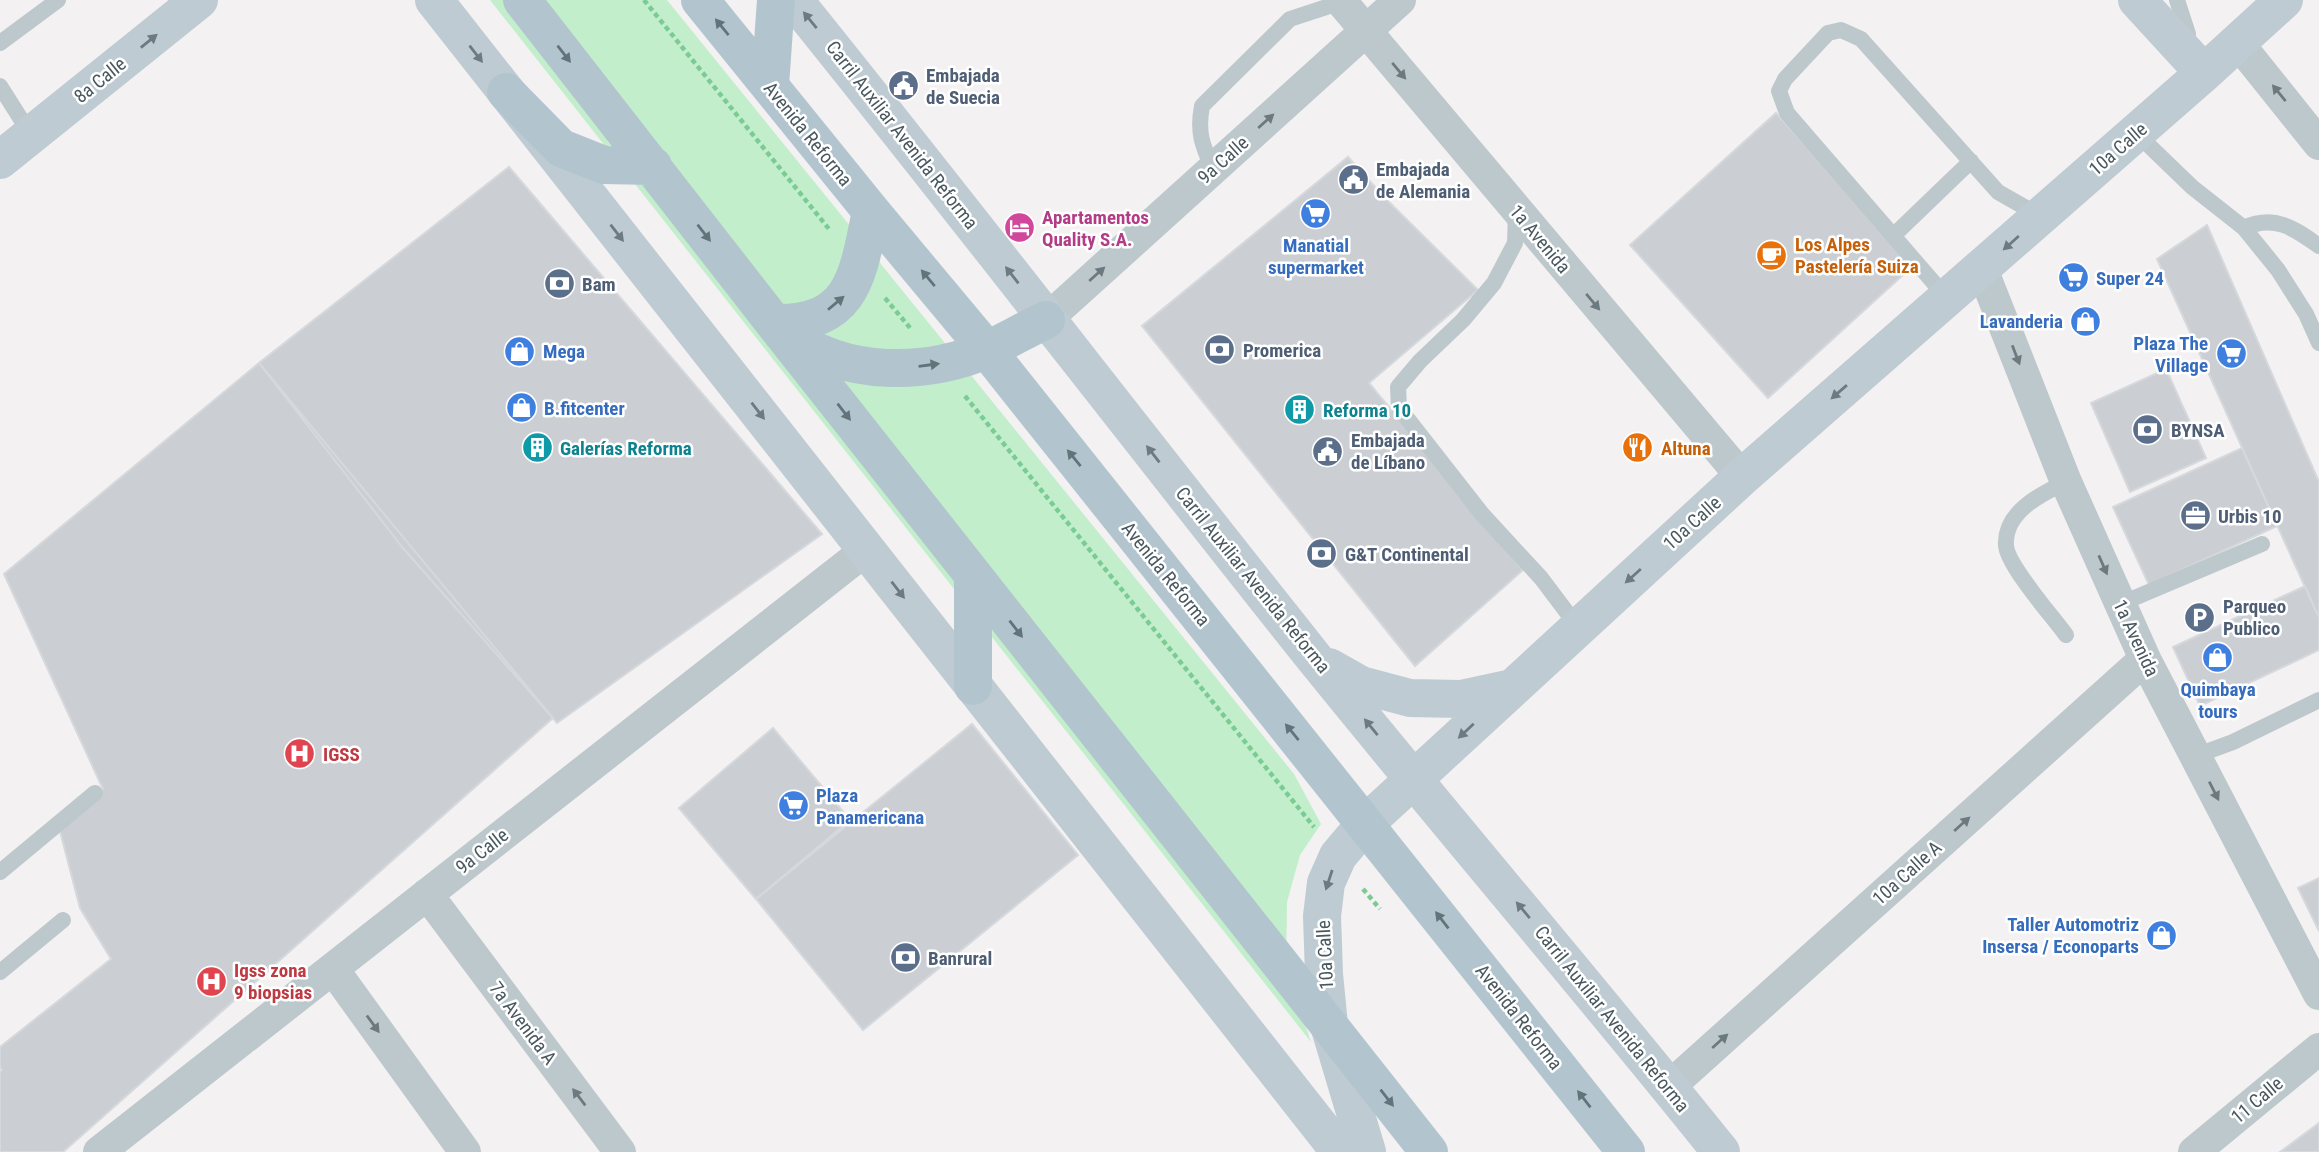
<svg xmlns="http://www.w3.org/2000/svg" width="2319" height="1152" viewBox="0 0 2319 1152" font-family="'Roboto Condensed',sans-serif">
<rect width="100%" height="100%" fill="#f3f1f1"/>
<path fill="#c2eecb" d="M490,0h177l627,774 27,50 -21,31 -13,47 -1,64 25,76z"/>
<path fill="#cbcfd3" stroke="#d5d8dc" stroke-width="2" d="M1776,113l138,152 -146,133 -138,-153z
M1348,157l37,41 93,92 -109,93 154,187 -108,96 -273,-340z
M509,167l313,367 -265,189 -154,-175 -144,-185z
M2207,225l112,257v136l-162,-359z
M259,363l294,355 -490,434h-63v-80l2,-2 -2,-3v-20l111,-88 -31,-51 -20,-77 43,-42 -99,-215z
M2166,369l40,89 -76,34 -39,-89z
M2242,448l35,78 -128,59 -36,-78z
M2305,586l14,32v32l-119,56 -27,-59z
M972,724l106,131 -215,175 -107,-131z
M773,728l77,92 -94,79 -77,-91z
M2319,878v53l-21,-43z
M2319,1123v29h-39z"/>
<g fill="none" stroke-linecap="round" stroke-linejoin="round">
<path stroke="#7bcb95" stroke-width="4.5" stroke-dasharray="5 3.5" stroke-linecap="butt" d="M644,0l185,229
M885,298l26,31
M965,396l349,431
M1363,889l17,20"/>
<path stroke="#bdc8cd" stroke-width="16" d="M2177,0l11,34
M0,43l58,-43
M0,86l31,49
M2136,133l56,54 52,41 34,42 28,44 13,29
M1213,169c-11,-24 -16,-37 -11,-63l88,-87 52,-17
M1516,211l-1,32 -21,40 -31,37 -43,41 -22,26 1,21 83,106 59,64 37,49
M2244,228c30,-14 50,0 75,18
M1893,236l78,-75
M1947,298l-160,-185 -8,-22 6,-12 43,-46 13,-3 20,9 137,153 42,24
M2120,604l142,-60
M2066,635c-13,-18 -60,-71 -60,-90 -2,-33 35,-51 60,-63
M2195,756l38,-14 86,-42
M0,872l95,-79
M0,972l63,-52"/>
<path stroke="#bdc8cd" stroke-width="32" d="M1340,0l402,477
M2238,43l81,101
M1982,269l84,213 79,177 174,335
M1046,320l354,-320
M427,894l193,258
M333,969l132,183
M1669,1087l476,-428
M99,1152l767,-602
M2194,1152l125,-103"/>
<path stroke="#becbd2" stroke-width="38" d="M434,0l906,1152
M794,0c176,218 346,440 521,659 134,166 273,327 406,493
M2137,0l67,73
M0,160l199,-160
M1329,667l32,18 49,13 51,1 51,-11
M1367,1152l-38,-127 -5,-51 -2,-58 4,-33 12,-27 27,-32 377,-347 462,-404 80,-73"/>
<path stroke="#b2c5ce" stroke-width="38" d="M522,0l252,323 655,829
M700,0l171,211 116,139 639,802
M770,86l6,-86
M506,92l55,56 43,17 49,1
M774,323c80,2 84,-49 97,-112
M789,335c57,42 136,41 200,14 19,-9 38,-20 57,-29
M973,686v-110"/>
</g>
<defs><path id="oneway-solid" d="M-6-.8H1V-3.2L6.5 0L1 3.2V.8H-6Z" transform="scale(1.75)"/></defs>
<g fill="#6c7a81">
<use href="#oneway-solid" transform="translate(810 20) rotate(-129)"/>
<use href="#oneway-solid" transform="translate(149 41) rotate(-39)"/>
<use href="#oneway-solid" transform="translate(476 54) rotate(52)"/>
<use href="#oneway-solid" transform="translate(617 233) rotate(52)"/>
<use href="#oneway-solid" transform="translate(2011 243) rotate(138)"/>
<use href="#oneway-solid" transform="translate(1012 275) rotate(-128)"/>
<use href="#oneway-solid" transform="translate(1839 392) rotate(139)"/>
<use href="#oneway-solid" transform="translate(758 411) rotate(52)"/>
<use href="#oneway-solid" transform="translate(1153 454) rotate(-128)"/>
<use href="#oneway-solid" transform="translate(1633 576) rotate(138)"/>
<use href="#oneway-solid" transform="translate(898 590) rotate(52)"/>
<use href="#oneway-solid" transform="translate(1371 727) rotate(-129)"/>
<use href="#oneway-solid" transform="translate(1466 731) rotate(137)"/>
<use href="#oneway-solid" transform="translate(1329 880) rotate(108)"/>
<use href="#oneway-solid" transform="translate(1523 910) rotate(-130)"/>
</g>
<g fill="#63737a">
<use href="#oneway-solid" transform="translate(722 27) rotate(-129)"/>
<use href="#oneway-solid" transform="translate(564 54) rotate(52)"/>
<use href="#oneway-solid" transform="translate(704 233) rotate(52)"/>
<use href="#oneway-solid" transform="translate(928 278) rotate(-130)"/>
<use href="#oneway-solid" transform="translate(836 303) rotate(-40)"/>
<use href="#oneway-solid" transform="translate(929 365) rotate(-8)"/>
<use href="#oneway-solid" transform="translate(844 412) rotate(52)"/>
<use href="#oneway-solid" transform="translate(1074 458) rotate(-129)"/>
<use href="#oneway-solid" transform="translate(1016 629) rotate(52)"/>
<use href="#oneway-solid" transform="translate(1292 732) rotate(-129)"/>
<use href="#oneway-solid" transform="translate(1442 920) rotate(-128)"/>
<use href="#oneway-solid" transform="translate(1387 1098) rotate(52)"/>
<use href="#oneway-solid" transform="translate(1584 1099) rotate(-128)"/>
</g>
<g fill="#6c7a7f">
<use href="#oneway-solid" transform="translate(1399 71) rotate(50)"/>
<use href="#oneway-solid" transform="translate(2279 93) rotate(-129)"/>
<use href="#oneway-solid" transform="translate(1266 121) rotate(-42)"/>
<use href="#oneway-solid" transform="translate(1097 274) rotate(-42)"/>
<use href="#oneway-solid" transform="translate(1593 302) rotate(50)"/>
<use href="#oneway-solid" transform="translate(2016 355) rotate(69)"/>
<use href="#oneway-solid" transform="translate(2103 565) rotate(66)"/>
<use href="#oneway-solid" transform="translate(2214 791) rotate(63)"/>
<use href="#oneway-solid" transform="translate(1962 824) rotate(-42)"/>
<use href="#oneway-solid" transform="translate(373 1024) rotate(54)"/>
<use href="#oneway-solid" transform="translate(1720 1041) rotate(-42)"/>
<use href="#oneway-solid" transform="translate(579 1097) rotate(-127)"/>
</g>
<defs>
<symbol id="civic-disc" viewBox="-11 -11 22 22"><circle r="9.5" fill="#5c6f8a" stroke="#fff"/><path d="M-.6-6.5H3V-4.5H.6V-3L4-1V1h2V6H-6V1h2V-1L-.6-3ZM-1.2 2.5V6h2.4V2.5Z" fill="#fff"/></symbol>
<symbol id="supermarket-disc" viewBox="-11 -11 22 22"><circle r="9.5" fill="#3f7fe0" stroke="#fff"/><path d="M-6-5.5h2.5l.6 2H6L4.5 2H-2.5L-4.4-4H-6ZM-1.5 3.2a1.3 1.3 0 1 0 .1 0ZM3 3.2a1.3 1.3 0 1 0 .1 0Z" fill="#fff"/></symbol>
<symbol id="hotel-disc" viewBox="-11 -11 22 22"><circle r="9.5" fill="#d1479c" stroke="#fff"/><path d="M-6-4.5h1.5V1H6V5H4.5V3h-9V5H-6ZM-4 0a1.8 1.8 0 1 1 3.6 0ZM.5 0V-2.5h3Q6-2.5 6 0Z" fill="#fff"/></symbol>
<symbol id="cafe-disc" viewBox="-11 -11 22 22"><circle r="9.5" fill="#e8710a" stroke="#fff"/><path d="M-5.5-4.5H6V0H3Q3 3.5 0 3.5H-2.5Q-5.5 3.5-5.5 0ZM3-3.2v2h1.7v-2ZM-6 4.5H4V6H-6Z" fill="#fff"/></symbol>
<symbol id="bank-disc" viewBox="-11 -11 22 22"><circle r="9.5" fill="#5c6f8a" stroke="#fff"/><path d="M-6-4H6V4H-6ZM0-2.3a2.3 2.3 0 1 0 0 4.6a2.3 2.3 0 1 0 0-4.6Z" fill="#fff"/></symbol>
<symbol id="shop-disc" viewBox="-11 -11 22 22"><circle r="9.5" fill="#3f7fe0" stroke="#fff"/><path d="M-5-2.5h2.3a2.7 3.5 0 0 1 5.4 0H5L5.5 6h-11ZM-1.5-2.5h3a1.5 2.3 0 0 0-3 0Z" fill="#fff"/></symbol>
<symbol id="building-disc" viewBox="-11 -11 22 22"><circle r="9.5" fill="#0f9aa8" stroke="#fff"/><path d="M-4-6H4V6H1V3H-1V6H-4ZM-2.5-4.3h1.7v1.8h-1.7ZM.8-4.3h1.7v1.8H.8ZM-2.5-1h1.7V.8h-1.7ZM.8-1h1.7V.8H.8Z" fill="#fff"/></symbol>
<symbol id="restaurant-disc" viewBox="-11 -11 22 22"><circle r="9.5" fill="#e8710a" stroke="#fff"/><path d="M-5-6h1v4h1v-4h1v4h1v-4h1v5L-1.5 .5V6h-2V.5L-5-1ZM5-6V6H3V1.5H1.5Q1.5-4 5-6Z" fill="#fff"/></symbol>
<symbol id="office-disc" viewBox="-11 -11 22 22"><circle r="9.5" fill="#5c6f8a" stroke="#fff"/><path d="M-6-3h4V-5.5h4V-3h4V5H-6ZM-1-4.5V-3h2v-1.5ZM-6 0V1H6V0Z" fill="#fff"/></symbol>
<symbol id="parking-disc" viewBox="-11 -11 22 22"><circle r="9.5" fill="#5c6f8a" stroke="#fff"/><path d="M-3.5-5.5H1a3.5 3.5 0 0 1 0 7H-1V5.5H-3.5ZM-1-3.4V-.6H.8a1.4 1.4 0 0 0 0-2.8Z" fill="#fff"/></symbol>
<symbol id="hospital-disc" viewBox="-11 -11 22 22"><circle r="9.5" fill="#e0444e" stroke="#fff"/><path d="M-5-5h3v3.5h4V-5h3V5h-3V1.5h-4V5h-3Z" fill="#fff"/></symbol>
</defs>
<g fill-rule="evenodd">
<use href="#civic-disc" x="886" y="68" width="35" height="35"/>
<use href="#civic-disc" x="1336" y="162" width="35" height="35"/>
<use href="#supermarket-disc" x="1298" y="196" width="35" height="35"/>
<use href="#hotel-disc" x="1002" y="210" width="35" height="35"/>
<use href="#cafe-disc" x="1754" y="238" width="35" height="35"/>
<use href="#supermarket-disc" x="2056" y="260" width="35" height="35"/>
<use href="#bank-disc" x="542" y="266" width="35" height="35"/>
<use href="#shop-disc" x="2068" y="304" width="35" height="35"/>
<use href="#bank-disc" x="1202" y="332" width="35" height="35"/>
<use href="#shop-disc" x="502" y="334" width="35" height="35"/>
<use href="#supermarket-disc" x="2214" y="336" width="35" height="35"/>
<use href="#shop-disc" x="504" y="390" width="35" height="35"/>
<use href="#building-disc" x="1282" y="392" width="35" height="35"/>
<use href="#bank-disc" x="2130" y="412" width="35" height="35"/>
<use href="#building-disc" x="520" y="430" width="35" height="35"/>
<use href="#restaurant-disc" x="1620" y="430" width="35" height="35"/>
<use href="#civic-disc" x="1310" y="434" width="35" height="35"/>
<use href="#office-disc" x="2178" y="498" width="35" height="35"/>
<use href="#bank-disc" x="1304" y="536" width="35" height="35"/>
<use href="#parking-disc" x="2182" y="600" width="35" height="35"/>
<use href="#shop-disc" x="2200" y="640" width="35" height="35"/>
<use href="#hospital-disc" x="282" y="736" width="35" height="35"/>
<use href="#supermarket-disc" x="776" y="788" width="35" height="35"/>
<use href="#shop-disc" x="2144" y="918" width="35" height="35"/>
<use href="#bank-disc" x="888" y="940" width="35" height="35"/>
<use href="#hospital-disc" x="194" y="964" width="35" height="35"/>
</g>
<g text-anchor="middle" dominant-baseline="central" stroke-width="5" stroke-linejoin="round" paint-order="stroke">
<g font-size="19" font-weight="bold" fill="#4e5e75" stroke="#fff" text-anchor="start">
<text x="926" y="75">Embajada<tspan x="926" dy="22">de Suecia</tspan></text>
<text x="1376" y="169">Embajada<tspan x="1376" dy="22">de Alemania</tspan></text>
<text x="582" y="284">Bam</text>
<text x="1243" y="350">Promerica</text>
<text x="2171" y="430">BYNSA</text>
<text x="1351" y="440">Embajada<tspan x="1351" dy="22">de Líbano</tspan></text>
<text x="2218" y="516">Urbis 10</text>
<text x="1345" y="554">G&amp;T Continental</text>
<text x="2223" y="606">Parqueo<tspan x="2223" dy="22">Publico</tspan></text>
<text x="928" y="958">Banrural</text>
</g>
<g font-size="19" fill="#49585e" stroke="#fff">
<text transform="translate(100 80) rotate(-39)">8a Calle</text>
<text transform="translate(808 134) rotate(51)">Avenida Reforma</text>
<text transform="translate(902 135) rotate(52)">Carril Auxiliar Avenida Reforma</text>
<text transform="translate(2118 149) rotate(-41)">10a Calle</text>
<text transform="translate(1223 160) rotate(-42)">9a Calle</text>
<text transform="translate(1540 239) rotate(50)">1a Avenida</text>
<text transform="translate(1692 523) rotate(-42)">10a Calle</text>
<text transform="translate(1166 574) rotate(51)">Avenida Reforma</text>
<text transform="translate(1253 580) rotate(51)">Carril Auxiliar Avenida Reforma</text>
<text transform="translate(2136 638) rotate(65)">1a Avenida</text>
<text transform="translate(482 851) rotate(-38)">9a Calle</text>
<text transform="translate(1907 873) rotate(-42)">10a Calle A</text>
<text transform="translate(1325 955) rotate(-93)">10a Calle</text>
<text transform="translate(1519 1017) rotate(52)">Avenida Reforma</text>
<text transform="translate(1612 1019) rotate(51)">Carril Auxiliar Avenida Reforma</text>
<text transform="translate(523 1023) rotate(53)">7a Avenida A</text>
<text transform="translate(2257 1100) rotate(-40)">11 Calle</text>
</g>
<g font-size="19" font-weight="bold" fill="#b23c85" stroke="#fff" text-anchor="start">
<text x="1042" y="217">Apartamentos<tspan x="1042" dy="22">Quality S.A.</tspan></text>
</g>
<g font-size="19" font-weight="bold" fill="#c56008" stroke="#fff" text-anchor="start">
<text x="1795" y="244">Los Alpes<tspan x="1795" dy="22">Pastelería Suiza</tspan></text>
<text x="1661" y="448">Altuna</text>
</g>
<g font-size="19" font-weight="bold" fill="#366cbe" stroke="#fff" text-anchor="start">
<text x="1316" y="245" text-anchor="middle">Manatial<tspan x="1316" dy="22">supermarket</tspan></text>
<text x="2096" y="278">Super 24</text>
<text x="2063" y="321" text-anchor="end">Lavanderia</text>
<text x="2208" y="343" text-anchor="end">Plaza The<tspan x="2208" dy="22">Village</tspan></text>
<text x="543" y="351">Mega</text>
<text x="544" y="408">B.fitcenter</text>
<text x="2218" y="689" text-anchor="middle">Quimbaya<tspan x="2218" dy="22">tours</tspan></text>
<text x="816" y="795">Plaza<tspan x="816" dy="22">Panamericana</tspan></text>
<text x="2139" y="924" text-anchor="end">Taller Automotriz<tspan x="2139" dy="22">Insersa / Econoparts</tspan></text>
</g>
<g font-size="19" font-weight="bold" fill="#0d838f" stroke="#fff" text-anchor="start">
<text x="1323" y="410">Reforma 10</text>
<text x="560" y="448">Galerías Reforma</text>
</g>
<g font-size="19" font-weight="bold" fill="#be3a42" stroke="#fff" text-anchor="start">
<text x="323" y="754">IGSS</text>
<text x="234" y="970">Igss zona<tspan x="234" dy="22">9 biopsias</tspan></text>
</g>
</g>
</svg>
